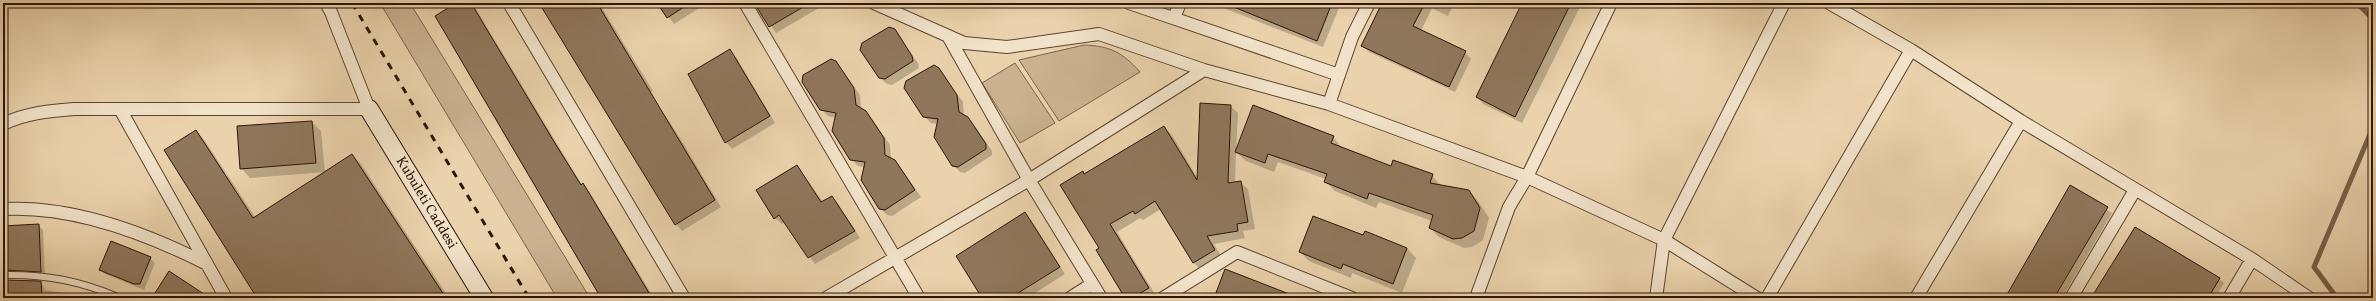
<svg xmlns="http://www.w3.org/2000/svg" width="2376" height="301" viewBox="0 0 2376 301" font-family="Vollkorn,serif">
<rect width="100%" height="100%" fill="#ead2ac"/>
<filter id="stains"><feTurbulence type="fractalNoise" baseFrequency=".005" numOctaves="4"/><feColorMatrix values="0 0 0 0 .2 0 0 0 0 .09 0 0 0 0 .02 0 0 0 .5 -.17"/></filter>
<radialGradient id="worn" r=".72"><stop offset=".6" stop-color="#630" stop-opacity="0"/><stop offset="1" stop-color="#630" stop-opacity=".3"/></radialGradient>
<path fill="#cab290" stroke="#7b644b" d="M380,3h30l180,295h-33z
M1084,45c26,1 38,7 56,27l-81,49 -40,-61z
M1015,63l40,60 -35,20 -38,-60z"/>
<path fill="#0003" d="M458,3l15,1 86,143 23,38 7,6 65,107h-52l-55,-91 3,-2z
M541,3h58l54,88 -3,2 30,45 41,69 -39,24 -6,-7z
M658,3h49l-33,21z
M755,3h61l3,5 -43,25z
M1211,3h130l-18,44z
M1383,3h71l-6,13 -16,-8 -11,23 44,21 6,7 -16,33 -7,-3 18,-36h-3l-16,35 -78,-36 -7,-7z
M1516,3h66l-60,120 -39,-19 -6,-7 44,-89z
M894,30l24,33 1,5 -27,17 -5,-1 -7,-6z
M729,51l7,6 39,66 -43,26 -6,-7 -17,-29 2,-1z
M836,62l24,33 1,14 11,10 18,26 1,14 10,9 20,29 -29,19 -5,-1 -7,-7 -15,-41 -7,-1 -7,-7 -15,-41 -8,-2 -7,-7z
M938,69l25,33 1,14 10,9 18,26v4l-27,18 -5,-1 -7,-7 -16,-41 -6,-1 -7,-7z
M1230,106l8,7 -2,38 97,-14 9,11 49,19 41,8 9,11 28,5 9,10 11,17 -6,22 -11,7 -8,1 -25,-11 -9,-9 2,-7 -53,-19 -3,6 -41,-17 -9,-9v-3l-48,-17 -4,10 -28,-11 -10,-9 -1,30h5l8,7 7,40 -12,2 2,7 -31,6 8,13 -21,13 -7,-7 -33,-54 -18,11 -3,-2 -23,14 39,64 -4,2h-26l-26,-49 -15,-74 79,-48 8,8 26,44z
M312,122l9,9 4,41 27,-17 9,9 88,134h-190l-63,-167 9,10 50,76 70,-45 -75,6 -9,-10 -3,-41z
M797,166l26,36 8,-5 7,7 22,34 -45,26 -30,-42 -3,2 -7,-6z
M2071,187l41,26 -50,85h-55z
M1025,214l6,6 34,54 -38,24h-43z
M39,226l4,4 2,46 -42,2v-51z
M1364,236l43,12 9,10 -14,35 -50,-20 -1,5 -42,-17 -9,-9z
M150,258l5,5 -11,27 -39,-16 -5,-5z
M3,278l1,2 37,2 4,8 50,8h-92z
M2219,279l5,4 -9,15h-122z
M156,293l50,5h-43z"/>
<g fill="none" stroke-linecap="round" stroke-linejoin="round">
<path stroke="#776048" stroke-width="5" d="M2357,3l16,16
M2337,298l-23,-31 59,-140"/>
</g>
<path fill="#8f775c" stroke="#2c1506" d="M456,3h15l82,137 28,45 2,-2 66,110 -8,5h-40l-166,-282z
M539,3h58l118,197 -40,25z
M657,3h33l-23,15z
M754,3h56l-41,24z
M1224,3h108l-15,38z
M1382,3h43l-12,23 53,25 -17,36 -88,-41z
M1522,3h49l-56,114 -39,-20z
M889,27l6,2 17,27 1,5 -28,18 -6,-1 -19,-28 2,-7z
M730,49l40,67 -45,27 -37,-69z
M831,59l5,2 18,27 2,17 10,6 18,27 1,17 10,5 20,30 -30,20 -6,-1 -18,-29 4,-18 -15,-2 -18,-29 4,-18 -16,-3 -18,-28 1,-7z
M934,65l5,3 18,27 2,17 9,5 18,27v5l-28,18 -6,-1 -18,-29 4,-18 -15,-2 -19,-29 2,-7z
M1200,103l31,2 -3,78 13,-2 7,41 -11,2 1,7 -31,5 8,14 -22,13 -38,-62 -20,13 -2,-3 -23,13 39,64 -17,10h-7l-29,-48 3,-2 -39,-63 23,-14 1,3 80,-48 33,54z
M1253,105l81,31 -3,7 60,23 2,-6 40,14 -3,9 39,7 11,18 -6,23 -12,7 -9,1 -24,-11 4,-13 -64,-22 -2,6 -43,-17 3,-8 -59,-20 -3,9 -30,-11z
M312,121l4,42 -76,6 -3,-43z
M196,130l57,88 99,-64 94,144h-189l-93,-148z
M797,165l24,37 11,-6 23,35 -47,27 -29,-43 -5,4 -18,-29z
M2070,185l38,22 -54,91h-49z
M1025,212l35,55 -50,31h-28l-26,-42z
M1313,216l50,19 2,-4 42,17 -14,36 -50,-20 -2,5 -42,-17z
M39,224l2,48 -38,-2v-44z
M2135,227l85,51 -12,20h-117z
M111,241l40,16 -11,27h-6l-35,-14z
M1225,269l72,28v1h-83z
M169,271l41,27h-43l-12,-5z
M3,280l38,1 1,17h-39z"/>
<g fill="none" stroke-linecap="round" stroke-linejoin="round">
<defs>
<path id="lane" d="M3,275c42,-1 78,6 117,23"/>
<path id="street" d="M509,3l175,295
M745,3l174,295
M874,3l90,40 43,4 92,-13 105,36 125,34 198,73 137,63 93,58
M1129,3l210,72
M1829,3l82,47 110,71 231,138 57,39
M1174,18l6,-15
M948,36l81,144 72,118
M1329,104l23,-67 17,-34
M120,109l106,189
M3,124c23,-11 46,-13 71,-15h295l-38,-97 -5,-9
M3,209c70,-4 143,24 204,55
M826,298l203,-118 175,-110
M1070,298l22,-14
M1163,298l74,-46 115,46
M1476,298l33,-91 18,-30 84,-174
M1656,298l8,-58 120,-237
M1767,298l144,-248
M1916,298l105,-177
M2071,298l64,-108
M2229,298l23,-39"/>
<path id="secondary" d="M369,109l115,189"/>
</defs>
<use href="#lane" stroke="#5c4430" stroke-width="8"/>
<use href="#street" stroke="#5c4430" stroke-width="14"/>
<use href="#secondary" stroke="#2c1506" stroke-width="20"/>
<use href="#lane" stroke="#f1e2c9" stroke-width="6"/>
<use href="#street" stroke="#f1e2c9" stroke-width="12"/>
<use href="#secondary" stroke="#f1e2c9" stroke-width="18"/>
<path stroke="#2c1506" stroke-width="3" stroke-dasharray="7 7" stroke-linecap="butt" d="M352,3l177,295"/>
</g>
<g text-anchor="middle" dominant-baseline="central" stroke-width="3" stroke-linejoin="round" paint-order="stroke">
<g font-size="14" fill="#2c1506" stroke="#f1e2c9">
<text transform="translate(426 203) rotate(59)">Kubuleti Caddesi</text>
</g>
</g>
<rect width="2376" height="301" fill="none" stroke="#ead2ac" stroke-width="16"/>
<rect x="4" y="4" width="2368" height="293" fill="none" stroke="#2c1506" stroke-width="2"/>
<rect x="8" y="8" width="2360" height="285" fill="none" stroke="#2c1506"/>
<rect width="100%" height="100%" filter="url(#stains)"/>
<rect width="100%" height="100%" fill="url(#worn)"/>
</svg>
